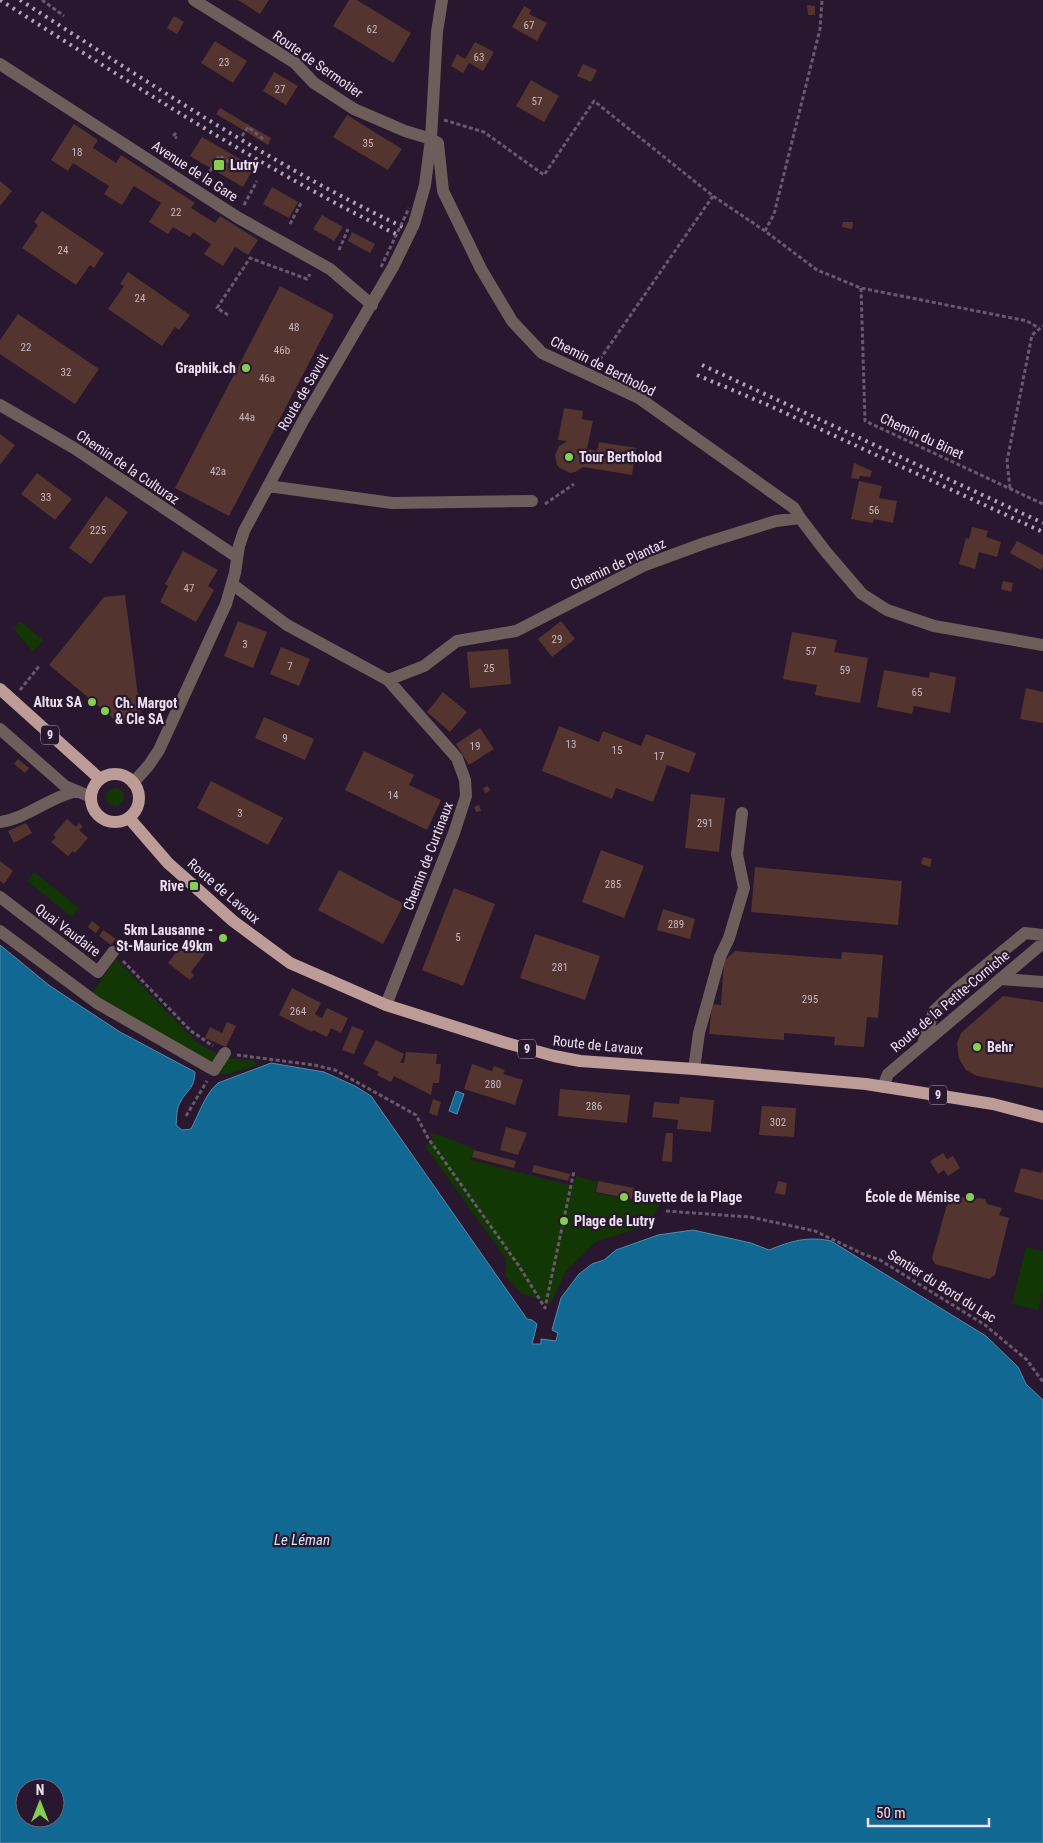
<svg xmlns="http://www.w3.org/2000/svg" width="1043" height="1843" viewBox="0 0 1043 1843" font-family="'Roboto Condensed',sans-serif">
<rect width="100%" height="100%" fill="#28172e"/>
<path fill="#123705" d="M20,621l23,19 -10,12 -19,-23z
M106 797a9 9 0 1 1 18 0a9 9 0 1 1-18 0Z
M34,872l45,36 -7,9 -45,-36z
M116,959l81,84 26,14 32,4 1,5 -28,8h-11l-130,-74z
M429,1132l17,5 28,12 -3,11 102,26 3,-10 21,6 -2,11 65,12 -16,22 -47,14 -31,30 -15,32 -29,-9 -16,-17 -1,-19 -80,-112 8,-7z
M1026,1247l17,4v40l-5,19 -26,-6z"/>
<path fill="#116892" stroke="#538cae" fill-rule="evenodd" d="M0,945l50,41 70,46 75,40c-1,18 -7,16 -14,29 -5,7 -4,16 -5,24l6,5 9,-1c8,-15 14,-35 27,-46l53,-20 53,9 31,14 16,10 156,223 5,1 5,4 -5,20h9v-5l15,2 2,-8 -6,-3 9,-32 18,-24 13,-10 12,-4 12,-10 42,-15 35,-5 58,13 18,7c22,-9 39,-14 62,-9l155,95 32,31 8,17 17,16v443h-1043zM25,1788h30v30h-30z
M456,1091l8,3 -7,20 -8,-3z"/>
<path fill="#54342e" d="M238,0h31l-9,14z
M349,0h8l54,33 -18,30 -60,-37z
M807,5l8,1v9h-7z
M524,6l7,4 -2,4 18,9 -10,18 -25,-14z
M174,16l10,6 -7,12 -10,-6z
M215,41l32,20 -14,22 -32,-20z
M475,42l19,10 -11,19 -14,-8 -6,10 -12,-7 6,-12 8,5z
M583,64l14,6 -6,12 -14,-6z
M274,72l24,14 -12,19 -23,-14z
M531,80l28,16 -15,26 -28,-16z
M220,108l51,30 -3,7 -52,-31z
M347,115l55,34 -14,21 -55,-33z
M74,124l24,16 -5,8 23,15 5,-8 74,48 -4,5 24,15 5,-7 38,24 -10,15 -13,-8 -12,19 -19,-12 7,-10 -18,-12 -3,5 -17,-10 -5,7 -19,-12 12,-19 -27,-17 -12,19 -18,-11 5,-8 -36,-23 -5,8 -17,-11z
M202,137l52,30 -11,20 -53,-31z
M0,181l12,10 -12,15z
M272,187l26,15 -9,16 -26,-14z
M42,211l62,42 -10,15 -4,-3 -14,20 -54,-37 16,-23 -4,-3z
M322,215l21,12 -9,14 -21,-12z
M843,222h10l-1,7 -10,-2z
M352,232l23,12 -5,9 -22,-12z
M128,272l62,43 -11,15 -4,-3 -13,19 -54,-37 16,-23 -4,-2z
M280,286l54,29 -105,201 -54,-28z
M18,314l81,55 -24,35 -75,-50v-14z
M564,408l19,3 -1,8 11,2 -6,28 10,2 2,-9 37,6 -4,27 -49,-8 -8,5 -5,1 -10,-5 -3,-3 -2,-10 4,-9 8,-5 -9,-1z
M0,434l15,11 -15,20z
M854,463l18,8 -2,6 -10,-1 -1,3 -8,-1z
M37,473l35,26 -17,21 -34,-26z
M859,481l23,5 -3,12 18,3 -4,22 -19,-4 -1,4 -22,-4z
M106,496l22,16 -37,52 -22,-16z
M972,527l16,4 -2,6 15,5 -4,15 -18,-5 -4,17 -16,-5 7,-26 3,1z
M1017,541l26,14v11l-2,4 -31,-17z
M183,551l35,19 -10,16 6,4 -18,32 -36,-20 8,-16 -3,-2z
M1003,581l10,2 -2,9 -10,-3z
M125,595l16,124 -22,4 -70,-58 55,-68z
M238,621l29,11 -14,36 -29,-12z
M561,621l14,18 -23,18 -14,-18z
M792,632l45,8 -3,12 34,6 -8,45 -45,-8 2,-10 -34,-6z
M281,647l29,12 -11,27 -29,-12z
M508,649l3,35 -41,4 -3,-36z
M884,670l45,8 1,-6 26,5 -6,36 -36,-7 -2,8 -35,-7z
M1026,688l17,4v31l-23,-4z
M443,692l24,20 -17,20 -23,-20z
M264,717l50,22 -9,21 -50,-22z
M559,726l40,16 4,-11 38,15 5,-12 50,19 -7,20 -22,-8 -14,37 -37,-14 -4,11 -70,-28z
M480,728l14,21 -25,16 -13,-21z
M364,751l50,24 -5,10 32,15 -14,30 -82,-40z
M18,759l11,9 -4,5 -11,-9z
M211,781l72,37 -15,27 -71,-37z
M488,786l2,5 -5,2 -2,-5z
M691,794l34,4 -6,54 -34,-4z
M479,805l2,6 -5,1 -2,-5z
M67,819l9,8 3,-4 4,4 -4,3 9,8 -13,15 -2,-2 -5,5 -17,-14 5,-5 -3,-2z
M26,823l6,10 -18,10 -6,-12z
M601,850l43,16 -20,52 -42,-16z
M923,857l9,2 -2,8 -9,-3z
M0,861l13,10 -9,13 -4,-3z
M755,867l147,14 -4,44 -147,-13z
M339,870l65,34 -21,40 -65,-34z
M454,888l41,16 -32,82 -41,-16z
M663,909l32,10 -5,20 -33,-9z
M92,921l8,6 -4,6 -8,-6z
M103,930l13,9 -5,6 -12,-9z
M535,934l65,22 -15,44 -65,-22z
M189,936l19,14 -17,22 3,3 -4,5 -22,-17z
M735,951l106,8 1,-7 41,3 -5,63 -11,-1 -3,30 -30,-2 1,-8 -51,-4v7l-75,-6 3,-30 9,1 3,-44z
M292,988l29,15 -6,11 7,4 5,-10 21,10 -7,15 -10,-5 -4,9 -14,-7 -1,2 -33,-17z
M1003,996l40,6v86l-66,-12 -11,-6 -7,-11 -2,-16 4,-10z
M227,1022l9,4 -10,21 -21,-9 5,-11 12,6z
M352,1026l12,5 -10,23 -12,-4z
M376,1040l28,14 -4,9h4l2,-11 31,2 -1,10h5l-2,19h-6l-2,12 -37,-19 -3,6 -14,-7 2,-3 -16,-8z
M472,1064l20,7 2,-5 11,4 -2,4 20,6 -8,25 -51,-16z
M560,1089l70,6 -3,28 -69,-7z
M680,1097l34,3 -3,32 -34,-3 1,-9 -26,-3 2,-15 25,2z
M433,1099l8,3 -4,14 -8,-3z
M762,1106l34,2 -2,29 -35,-2z
M506,1127l21,6 -9,22 -18,-5z
M666,1133h7l-1,29 -10,-1z
M474,1150l42,11 -2,7 -42,-11z
M943,1153l4,6 6,-3 7,12 -12,8 -4,-6 -6,4 -8,-13z
M534,1165l36,9 -2,7 -36,-9z
M1021,1168l20,5 2,-4v31l-29,-8z
M598,1181l36,7 -2,11 -36,-7z
M778,1181l9,2 -2,12 -10,-2z
M957,1196l16,4 5,-2 7,1 2,5 15,4 -3,7 10,3 -14,57 -6,4 -54,-15 -3,-6 16,-57 8,2z"/>
<g fill="none" stroke-linecap="round" stroke-linejoin="round">
<path stroke="#68596e" stroke-width="3" stroke-dasharray="4 2.5" stroke-linecap="butt" d="M42,0l22,16
M444,120l40,12 60,43 50,-74 119,95 52,35 52,39 44,18 166,33 12,7
M176,133l-3,3 4,2
M242,136l6,-9 15,12
M196,172l10,6 13,-22 26,15
M244,205l13,-24
M290,224l11,-21
M765,231l9,-17 46,-185 2,-29
M339,250l9,-21
M861,288l4,133 178,83
M228,315l-11,-7 33,-50 57,21 3,-5
M596,365l117,-169
M1010,488l-3,-27 25,-126 11,-9
M545,504l29,-20
M20,690l20,-25
M123,961l68,70 22,15
M237,1055l77,10 21,5 81,45 12,23 91,128 26,42 29,-137
M186,1116l21,-35
M666,1211l84,6 65,14 48,23 17,6 105,65 42,35 16,22"/>
<path stroke="#6d5d5b" stroke-width="12" d="M194,0l101,63 19,20 40,26 51,22 26,8 7,4 5,48 38,78 31,52 30,32 97,45 155,110 6,10
M0,64l237,153 93,52 42,36
M0,405l74,43 163,109
M268,486l124,17 140,-2
M232,584l55,41 101,55 36,-14 33,-25 59,-10 129,-66 60,-22 71,-22 24,-3 26,34 36,42 25,16 47,16 109,19
M0,729l65,57 26,11
M133,783l16,-18 10,-15 67,-146 9,-31 4,-27 5,-15 60,-112 89,-152 21,-43 11,-39 6,-46 6,-107 5,-32
M0,822c28,-4 49,-25 77,-31
M0,897l98,75 15,-20
M0,931l97,72 117,67 11,-17
M1000,979l43,3
M386,1005l68,-172 12,-37 -1,-16 -8,-22 -69,-78
M923,1044l11,-33 22,-21 69,-57 18,2
M694,1069l5,-36 21,-76 9,-19 15,-50 -7,-34 5,-41
M883,1087l5,-13 155,-131"/>
<path stroke="#bd9c97" stroke-width="12" d="M0,689l100,90
M91 798a24 24 0 1 1 48 0a24 24 0 1 1-48 0Z
M129,818l39,45 26,23 39,35 57,42 96,42 117,37 51,14 26,5 114,8 172,15 127,20 50,13"/>
<path stroke="#b1a4b6" stroke-width="4" stroke-dasharray="2.5 5" stroke-linecap="butt" d="M0,0c131,83 259,167 398,235
M20,0c125,80 248,163 383,227
M702,365l341,158
M697,375l71,30 275,127"/>
<path stroke="#68596e" stroke-width="3" stroke-dasharray="4 2.5" stroke-linecap="butt" d="M381,267l28,-59"/>
</g>
<g fill="#84cf4d" stroke="#28172e" stroke-width="2">
<rect x="213" y="159" width="12" height="12" rx="2.5"/>
<circle cx="246" cy="368" r="5"/>
<circle cx="569" cy="457" r="5"/>
<circle cx="92" cy="702" r="5"/>
<circle cx="105" cy="711" r="5"/>
<rect x="189" y="881" width="10" height="10" rx="2.5"/>
<circle cx="223" cy="938" r="5"/>
<circle cx="977" cy="1047" r="5"/>
<circle cx="624" cy="1197" r="5"/>
<circle cx="970" cy="1197" r="5"/>
<circle cx="564" cy="1221" r="5"/>
</g>
<g text-anchor="middle" dominant-baseline="central" stroke-width="4.5" stroke-linejoin="round" paint-order="stroke">
<g font-size="11" fill="#c6b5c0">
<text x="529" y="25">67</text>
<text x="372" y="29">62</text>
<text x="479" y="57">63</text>
<text x="224" y="62">23</text>
<text x="280" y="89">27</text>
<text x="537" y="101">57</text>
<text x="368" y="143">35</text>
<text x="77" y="152">18</text>
<text x="176" y="212">22</text>
<text x="63" y="250">24</text>
<text x="140" y="298">24</text>
<text x="294" y="327">48</text>
<text x="26" y="347">22</text>
<text x="282" y="350">46b</text>
<text x="66" y="372">32</text>
<text x="267" y="378">46a</text>
<text x="247" y="417">44a</text>
<text x="218" y="471">42a</text>
<text x="46" y="497">33</text>
<text x="874" y="510">56</text>
<text x="98" y="530">225</text>
<text x="189" y="588">47</text>
<text x="557" y="639">29</text>
<text x="245" y="644">3</text>
<text x="811" y="651">57</text>
<text x="290" y="666">7</text>
<text x="489" y="668">25</text>
<text x="845" y="670">59</text>
<text x="917" y="692">65</text>
<text x="285" y="738">9</text>
<text x="571" y="744">13</text>
<text x="475" y="746">19</text>
<text x="617" y="750">15</text>
<text x="659" y="756">17</text>
<text x="393" y="795">14</text>
<text x="240" y="813">3</text>
<text x="705" y="823">291</text>
<text x="613" y="884">285</text>
<text x="676" y="924">289</text>
<text x="458" y="937">5</text>
<text x="560" y="967">281</text>
<text x="810" y="999">295</text>
<text x="298" y="1011">264</text>
<text x="493" y="1084">280</text>
<text x="594" y="1106">286</text>
<text x="778" y="1122">302</text>
</g>
<g fill="#28172e" stroke="#b1a4b6" stroke-width="1">
<rect x="41" y="725.5" width="18" height="19" rx="4"/>
<rect x="518" y="1039.5" width="18" height="19" rx="4"/>
<rect x="929" y="1085.5" width="18" height="19" rx="4"/>
</g>
<g font-size="12" font-weight="bold" fill="#ece0f0">
<text x="50" y="735">9</text>
<text x="527" y="1049">9</text>
<text x="938" y="1095">9</text>
</g>
<g font-size="14" fill="#ece0f0" stroke="#28172e">
<text transform="translate(318 64) rotate(35)">Route de Sermotier</text>
<text transform="translate(195 171) rotate(33)">Avenue de la Gare</text>
<text transform="translate(603 366) rotate(27)">Chemin de Bertholod</text>
<text transform="translate(303 392) rotate(-60)">Route de Savuit</text>
<text transform="translate(922 436) rotate(25)">Chemin du Binet</text>
<text transform="translate(128 467) rotate(34)">Chemin de la Culturaz</text>
<text transform="translate(618 564) rotate(-25)">Chemin de Plantaz</text>
<text transform="translate(428 856) rotate(-69)">Chemin de Curtinaux</text>
<text transform="translate(224 891) rotate(41)">Route de Lavaux</text>
<text transform="translate(68 930) rotate(37)">Quai Vaudaire</text>
<text transform="translate(950 1001) rotate(-40)">Route de la Petite-Corniche</text>
<text transform="translate(598 1045) rotate(6)">Route de Lavaux</text>
<text transform="translate(942 1286) rotate(32)">Sentier du Bord du Lac</text>
</g>
<g font-size="14" font-weight="bold" fill="#ece0f0" stroke="#28172e" text-anchor="start">
<text x="230" y="165">Lutry</text>
<text x="236" y="368" text-anchor="end">Graphik.ch</text>
<text x="579" y="457">Tour Bertholod</text>
<text x="82" y="702" text-anchor="end">Altux SA</text>
<text x="115" y="703">Ch. Margot<tspan x="115" dy="16">&amp; CIe SA</tspan></text>
<text x="184" y="886" text-anchor="end">Rive</text>
<text x="213" y="930" text-anchor="end">5km Lausanne -<tspan x="213" dy="16">St-Maurice 49km</tspan></text>
<text x="987" y="1047">Behr</text>
<text x="634" y="1197">Buvette de la Plage</text>
<text x="960" y="1197" text-anchor="end">École de Mémise</text>
<text x="574" y="1221">Plage de Lutry</text>
</g>
<g font-size="15" font-style="italic" fill="#d2e8f7" stroke="#28172e">
<text x="302" y="1540">Le Léman</text>
</g>
</g>
<g transform="translate(40 1803)"><circle r="24" fill="#28172e" stroke="#76677c"/>
<path d="M0-4L9 19L0 12L-9 19Z" fill="#84cf4d"/>
<text y="-8" font-size="14" font-weight="bold" text-anchor="middle" fill="#ece0f0">N</text>
</g>
<path d="M868 1818v8h121v-8" fill="none" stroke="#ece0f0" stroke-width="2.5"/>
<text x="876" y="1818" font-size="15" fill="#ece0f0" stroke="#28172e" stroke-width="4" paint-order="stroke">50 m</text>
</svg>
